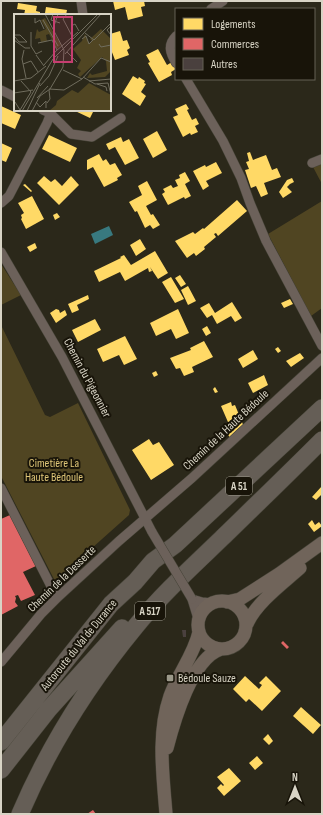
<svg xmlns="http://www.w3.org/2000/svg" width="323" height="815" viewBox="0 0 323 815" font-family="'Sofia Sans Condensed',sans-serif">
<rect width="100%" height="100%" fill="#2b281a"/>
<path fill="#504522" d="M322,164v20l-9,-17z
M322,201v107l-11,8 -43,-82z
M1,264l20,31 -20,10z
M1,325l44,90 5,2 28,-14 52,107 -1,5 -74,66 -54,-105z"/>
<path fill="#38797f" d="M109,226l4,9 -18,9 -4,-10z"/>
<path fill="#ffd966" d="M113,1h31l1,5 -4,1 2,9 -15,4 -3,-13 -10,3z
M18,3l19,3 -1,5 4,1v3h-16l1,-5 -8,-1z
M46,7l21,3 -1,5h-14l-7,-2z
M120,31l3,10 4,-1 3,8 -3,2 2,5 -14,5 -5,-13v-13z
M158,49l9,16 5,-3 4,7 -5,3 1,3 -13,7 -11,-19 2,-1 -4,-7z
M133,76l5,3 1,-2 6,4 -1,2 2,1 -5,8 5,4 -6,10 -18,-12z
M186,104l3,5 -2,1 5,10 4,-2 3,6 -4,2 3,6 -7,3 -1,-2 -7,4 -10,-20 5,-2 -3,-6z
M1,106l20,9 -6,14 -14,-6z
M73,110h21l-4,8z
M157,131l10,19 -14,8 -10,-19z
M49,135l28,13 -7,14 -28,-13z
M121,137l2,5 6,-3 10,19 -14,7 -10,-18 -6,3 -3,-6z
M1,143l11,5 -6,14 -5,-2z
M250,152l3,8 13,-5 6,15 5,-2 4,9 -17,6 4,11 -7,3 -5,-11 -5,2 -6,-18 4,-1 -3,-7 3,-1 -2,-8z
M99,154l4,7 3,-2 4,6 5,-2 7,12 -5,3 1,2 -14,7 -11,-20 -6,3v-10z
M216,162l6,11 -16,8 3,5 -6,4 -10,-19 12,-6 1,2z
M185,172l5,9 -5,3 6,12 -6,3 -1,-2 -16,8 -6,-11 3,-2 -2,-3 8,-4 2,3 5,-2 -3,-6 5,-2 -1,-3z
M44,176l7,6 4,-3 7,7 9,-10 8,9 -20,20 -22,-22z
M292,178l2,4 -4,2 -3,3 5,5 -9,6 -4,-6 8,-12z
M147,181l10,19 -11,6 5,9 2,-1 7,11 -7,4 -3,-4 -5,3 -8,-17 -2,1 -6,-10 13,-7 -4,-9z
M25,184l7,7 -1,1 -8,-7z
M32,196l12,23 -18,10 -5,-10 1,-1 -1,-3 3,-2 -6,-10z
M237,200l10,11 -29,25 -2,-3 -2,1 2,3 -12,10 1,2 -9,7 -2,-3 -7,5 -12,-17 18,-9 2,2 8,-6 1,1z
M57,213l3,4 -5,3 -2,-5z
M140,239l6,10 -10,7 -6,-11z
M35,243l2,5 -7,4 -3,-5z
M155,251l13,22 -10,6 -8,-12 2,4 -3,1 -1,-4 -23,13 -5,-9 -21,10 -5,-11 27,-13 -1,-1 4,-2 7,10z
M180,275l6,9 -5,3 -6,-9z
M171,277l13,22 -9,4 -13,-21z
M188,286l8,15 -8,4 -7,-15z
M88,295l1,4 -12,6 2,5 -7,3 -4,-9z
M290,299l3,5 -9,4 -3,-5z
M232,302l10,16 -7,4 -4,-6 -14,8 -5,-9 -5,3 -7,-10 9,-5 6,10z
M56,309l3,1 1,3 5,-3 2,5 -11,8 -6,-10z
M178,309l11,24 -13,6 -5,-10 -15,7 -6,-13z
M95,319l6,11 -23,12 -6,-12z
M207,326l4,7 -5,3 -4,-7z
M125,336l12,23 -13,6 -5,-10 -16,7 -6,-13z
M204,341l9,16 -21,10 2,5 -10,4 -4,-8 -4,1 -6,-11 21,-8 -1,-2z
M278,347l3,4 -3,2 -3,-4z
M253,350l5,9 -15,9 -5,-9z
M300,353l4,5 -13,9 -5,-6z
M156,371l2,4 -4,2 -2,-4z
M264,375l4,10 -15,8 -5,-10z
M215,387l3,5 -3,1 -2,-4z
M231,402l1,4 3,-1 9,22 -14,11 -4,-7 5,-2 -10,-23z
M149,439l4,6 6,-3 15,23 -23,15 -19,-30z
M322,486v8l-6,6 -4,-3z
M312,520l3,5 4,-3 3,4 -8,6 -6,-8z
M245,676l14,13 3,-4 -3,-2 7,-7 15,15 -19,20 -13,-12 -3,3 -13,-13z
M301,707l20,18 -8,9 -20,-18z
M268,734l5,7 -4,4 -6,-6z
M257,756l6,7 -8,7 -6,-7z
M229,768l12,13 -17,15 -7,-8 4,-4 2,2 1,-1 -7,-8z"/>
<path fill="#e06666" d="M10,515l26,51 -13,6 12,23 -14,6 -3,-6 -3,1 1,2 -1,4 3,4 -17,9v-96z
M283,641l6,6 -2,2 -6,-6z
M93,810l3,4h-9z"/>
<path fill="#4a403e" d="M182,630h4v7h-3z"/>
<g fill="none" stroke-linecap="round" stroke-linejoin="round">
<defs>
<path id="street" d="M81,1l2,14
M211,9l12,-8
M176,36c-9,9 -6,17 0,27
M186,79l37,62 18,37 9,25 16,38 56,105
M1,90l14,7
M43,110l7,3 21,21 21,3 29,-19
M312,163l10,-4
M1,203l8,-7 38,-73 5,-13
M1,252l61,105 90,175
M1,488l56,110
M192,599l7,23
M192,599l10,3 11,1
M1,662l40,-48 16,-16 62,-57 73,-63 130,-120"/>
<path id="secondary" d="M198 625a24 24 0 1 1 48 0a24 24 0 1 1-48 0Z
M227,602l13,-3 39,-25 43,-31
M247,624c9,-21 35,-40 53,-56
M167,748c7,-27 25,-90 54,-99
M166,814c-3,-39 -9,-80 4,-118 8,-22 24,-41 29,-64"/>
<path id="highway" d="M1,742l110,-138 24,-22 18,-21 22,-16 147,-137
M1,770l48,-61 73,-81
M20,814c29,-68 69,-131 116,-188 26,-32 57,-60 86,-88 34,-33 67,-65 100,-98"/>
</defs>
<use href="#street" stroke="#454337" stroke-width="10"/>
<use href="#secondary" stroke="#454337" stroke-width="14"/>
<use href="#highway" stroke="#454337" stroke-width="18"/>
<use href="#street" stroke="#6c615a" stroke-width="9"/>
<use href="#secondary" stroke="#70645a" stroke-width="13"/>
<use href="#highway" stroke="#655e56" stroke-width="17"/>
<defs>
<path id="street-bridge" d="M152,532l40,67"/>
</defs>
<use href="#street-bridge" stroke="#454337" stroke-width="10" stroke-linecap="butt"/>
<use href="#street-bridge" stroke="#6c615a" stroke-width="9"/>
</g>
<rect fill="#9b9889" stroke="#181409" stroke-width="1.5" x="166" y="674" width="8" height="8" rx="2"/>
<g text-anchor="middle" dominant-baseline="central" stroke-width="4" stroke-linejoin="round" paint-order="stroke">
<g fill="#181409" stroke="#9e9a8d" stroke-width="1">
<rect x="226" y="477" width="26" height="18" rx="3"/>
<rect x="135" y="602" width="30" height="18" rx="3"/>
</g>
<g font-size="11" font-weight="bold" fill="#d8d4c5">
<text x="239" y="486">A 51</text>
<text x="150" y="611">A 517</text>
</g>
<g font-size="12" fill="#d8d4c5" stroke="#181409">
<text transform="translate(87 378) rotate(62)">Chemin du Pigeonnier</text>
<text transform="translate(226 430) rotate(-43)">Chemin de la Haute Bédoule</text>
<text transform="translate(62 579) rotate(-44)">Chemin de la Desserte</text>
<text transform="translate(79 645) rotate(-51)">Autoroute du Val de Durance</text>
</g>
<g font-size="12" fill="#dfc678" stroke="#181409">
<text x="54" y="463">Cimetière La<tspan x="54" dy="14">Haute Bédoule</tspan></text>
</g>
<g font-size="12" fill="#d8d4c5" stroke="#181409" text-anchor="start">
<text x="178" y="678">Bédoule Sauze</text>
</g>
</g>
<g transform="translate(14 14)">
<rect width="97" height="97" fill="#2b281a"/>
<path d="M31,4l16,27 -4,4 -8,-15 -3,1 1,6 -6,1 -1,-4 -5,1 2,-10 2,3 7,-3 -5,-9zM87,15l10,10v32l-6,6 -18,1 3,-5 2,2 15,-4 -1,-10 -4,-4 -22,20 -2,-3 3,-3 -4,-3 4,-8 -8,-11 9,-8 3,-7 4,9 3,-2 -2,-2zM75,69l22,12v16h-62l7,-6 1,-4 15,-11 6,3z" fill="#504522"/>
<path fill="none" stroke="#706d5e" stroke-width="1" d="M39,0l-2,6 9,3M53,0l-4,5 9,17M21,4v5l5,-3 4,9M29,6l15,26M57,12l4,-2 4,7M97,12l-4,4 4,5M39,15l5,-15M17,18v14l5,8 6,-3M71,19l9,7 17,-17M0,21h6l7,7h-8l-4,-5M68,25l4,-3 3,8 4,-4M0,26l11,8h5M24,29l14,-3 5,10M85,30l2,3 10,-2M10,36l-2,9 4,19M53,38l10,10M51,40l36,-40M22,41l8,11M9,50l8,-3 7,11M30,51l12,-14 22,-19M49,56l19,9M69,63l12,7 13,-1 3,12M0,67l17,-3 15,-12M75,67l22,-2M83,70l9,3 1,4M26,72l9,-10 9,-20M35,75l15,1 18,-11 19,-21 10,4M0,79l19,-3M23,84l11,-12M1,88l5,8 11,-18 -10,-11M22,88l4,5 6,-6v7M33,89l3,-4 -1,-9M8,97l31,-52 45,-45M13,97l13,-28M18,97l8,-15 10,-7 13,-22 1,-17 -19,-36"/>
<path fill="#c63e70" fill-opacity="0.15" stroke="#c63e70" stroke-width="2" d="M40,3h18v45h-18z"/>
<rect width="97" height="97" fill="none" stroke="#d8d4c5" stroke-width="2"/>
</g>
<rect width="323" height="815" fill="none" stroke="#d8d4c5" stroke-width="4"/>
<rect x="175" y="8" width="140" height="72" fill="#181409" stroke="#656154"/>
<rect x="183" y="18" width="20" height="12" fill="#ffd966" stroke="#656154"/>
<text x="211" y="28" font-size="12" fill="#d8d4c5">Logements</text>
<rect x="183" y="38" width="20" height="12" fill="#e06666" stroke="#656154"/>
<text x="211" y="48" font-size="12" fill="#d8d4c5">Commerces</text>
<rect x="183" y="58" width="20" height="12" fill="#4a403e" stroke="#656154"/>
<text x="211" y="68" font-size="12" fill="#d8d4c5">Autres</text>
<g transform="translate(295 787)" stroke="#181409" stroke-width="3" paint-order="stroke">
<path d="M0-3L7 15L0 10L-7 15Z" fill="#d8d4c5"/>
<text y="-6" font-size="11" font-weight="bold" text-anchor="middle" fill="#d8d4c5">N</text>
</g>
</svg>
